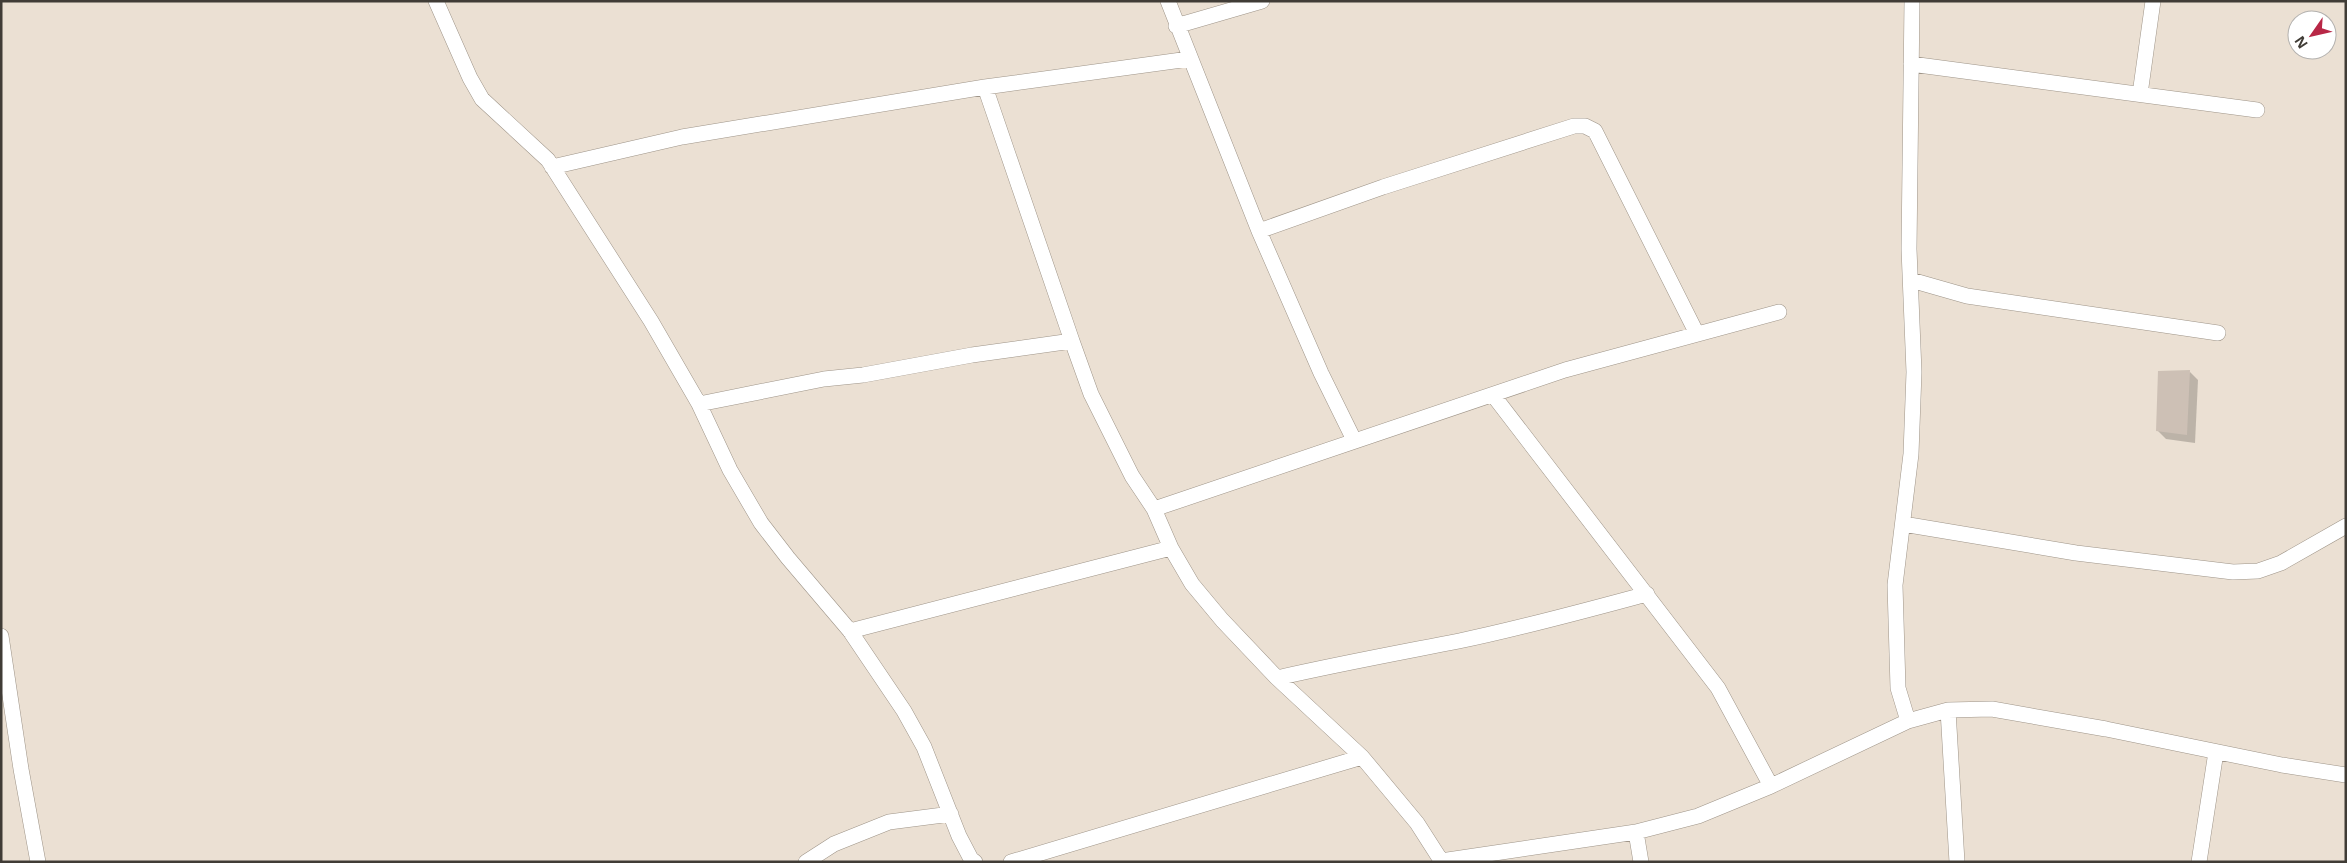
<svg xmlns="http://www.w3.org/2000/svg" width="2347" height="863" viewBox="0 0 2347 863" font-family="'Noto Sans',sans-serif">
<rect width="100%" height="100%" fill="#ebe0d3"/>
<path fill="#0003" d="M2190,372l8,8 -3,63 -29,-4 -9,-9z"/>
<path fill="#cdc0b5" d="M2190,370l-3,65 -31,-4 2,-60z"/>
<g fill="none" stroke-linecap="round" stroke-linejoin="round">
<defs>
<path id="minor" d="M436,1l34,77 12,21 66,61 103,161 48,83 31,66 31,53 27,35 62,73 54,80 20,36 35,89 12,23 4,3
M1168,1l91,230 62,142 33,67
M1176,26l86,-25
M1911,64l346,46
M985,87l204,-28
M2140,94l13,-93
M552,167l130,-30 303,-50 87,254
M1259,231l124,-44 191,-61h11l10,5 102,203
M1911,280l56,16 251,37
M1493,395l225,293 53,98
M699,404l125,-25 39,-4 109,-20 100,-14 19,53 41,82 22,33 17,39 21,36 30,36 55,58 85,79 55,66 25,39
M1154,509l411,-139 214,-58
M1903,524l173,29 157,19 25,-1 23,-8 65,-37
M850,631l321,-83
M1,636l20,133 17,93
M1277,678c61,-14 121,-25 182,-37 63,-13 125,-30 188,-47
M1948,710l9,152
M1908,721l-10,-33 -3,-103 16,-131 3,-82 -5,-123 3,-248
M1636,832l5,30
M1441,861l195,-29 62,-16 73,-30 137,-65 40,-11 44,-1 114,20 176,36 64,10
M806,862l28,-18 55,-22 62,-8
M1011,862l351,-105
M2199,862l17,-110"/>
</defs>
<use href="#minor" stroke="#9e9488" stroke-width="16"/>
<use href="#minor" stroke="#fff" stroke-width="15"/>
</g>
<rect width="2347" height="863" fill="none" stroke="#403c36" stroke-width="5"/>
<g transform="translate(2312 35) rotate(236)"><circle r="24" fill="#ffffff" stroke="#b3b1af"/>
<path d="M0-4L9 19L0 12L-9 19Z" fill="#b82746"/>
<text y="-8" font-size="14" font-weight="bold" text-anchor="middle" fill="#403c36">N</text>
</g>
</svg>
